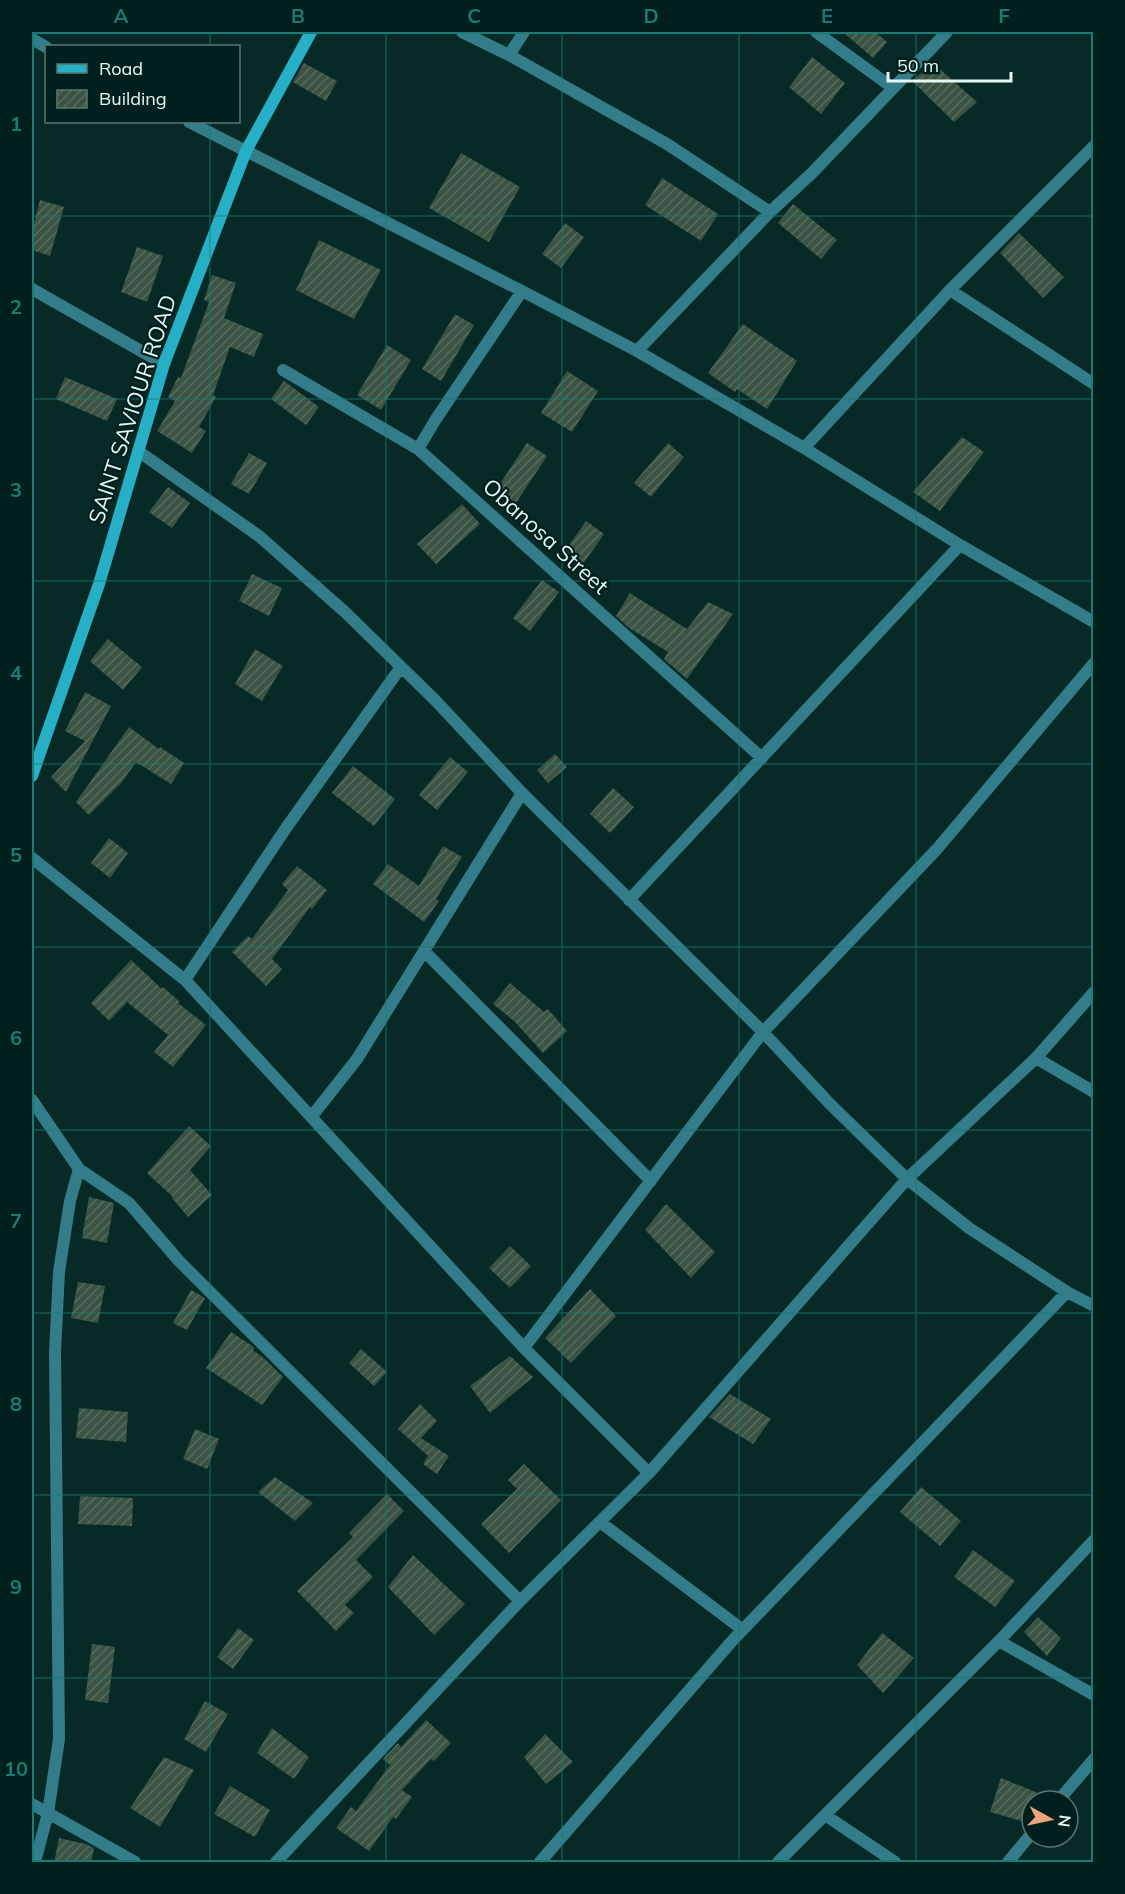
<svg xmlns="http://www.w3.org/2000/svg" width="1125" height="1894" viewBox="0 0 1125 1894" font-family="Mulish,sans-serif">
<defs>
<pattern id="building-hatch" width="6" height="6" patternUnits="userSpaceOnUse" patternTransform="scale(1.5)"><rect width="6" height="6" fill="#3a5343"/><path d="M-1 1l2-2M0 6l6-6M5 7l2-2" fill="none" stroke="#566c5f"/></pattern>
</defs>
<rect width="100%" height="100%" fill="#072a26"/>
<path fill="url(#building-hatch)" d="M843,32h32l12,10 -14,16z
M812,57l33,26 -24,31 -32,-27z
M304,63l33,18 -11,20 -33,-19z
M933,63l44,39 -23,20 -42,-41z
M461,153l59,34 -31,55 -60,-34z
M662,178l56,36 -17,27 -56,-36z
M40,200l24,7 -14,49 -18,-6v-19z
M793,204l44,36 -16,19 -43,-36z
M565,223l19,14 -23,31 -19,-14z
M1019,233l45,44 -21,21 -43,-45z
M319,240l62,30 -27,49 -58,-29z
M137,247l26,9 -16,46 -26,-10z
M212,275l24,8 -12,35 39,16 -9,23 -24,-10 -17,48 3,2 -17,30 7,4 -14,22 -35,-22 18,-30 -7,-4 10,-20 3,1 28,-76 -5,-2z
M455,314l19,11 -33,56 -19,-12z
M743,324l54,37 -30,48 -30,-20 -2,3 -27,-19z
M387,345l24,15 -30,50 -24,-15z
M567,371l31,20 -26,41 -31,-19z
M65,377l52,22 -10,22 -51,-22z
M284,381l35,26 -13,18 -35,-26z
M962,437l22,15 -44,59 -27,-19z
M527,443l20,13 -31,47 -20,-13z
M668,443l16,14 -33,40 -17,-14z
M249,453l18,10 -18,31 -18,-10z
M168,487l22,16 -18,25 -23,-16z
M462,504l18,20 -44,40 -19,-20z
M586,521l18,13 -21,30 -18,-13z
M252,574l30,14 -13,28 -30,-15z
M542,580l17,12 -29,39 -17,-13z
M630,593l57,36 21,-27 25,12 -46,65 -23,-20 4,-7 -39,-24 -13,-12z
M108,639l34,28 -19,23 -33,-29z
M255,649l28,17 -21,35 -27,-17z
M85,692l26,14 -45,86 -15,-15 34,-36 -20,-10z
M129,727l30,22 1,-2 24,16 -13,21 -35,-22 -14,20 -33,33 -13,-13z
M555,754l12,13 -19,16 -11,-13z
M450,757l18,15 -31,38 -18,-15z
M353,766l42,33 -21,27 -42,-33z
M613,788l21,19 -24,26 -20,-19z
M109,838l19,15 -18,25 -19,-15z
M443,846l19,11 -26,42 3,2 -15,21 -51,-38 15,-20 31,22z
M297,866l30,24 -15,19 -2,-2 -38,52 10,10 -16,17 -34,-34 16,-16 4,3 36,-49 -6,-6z
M131,960l31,29 1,-2 17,15 -2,1 28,22 -33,42 -19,-15 14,-17 -41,-33 -18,19 -18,-18z
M510,983l34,29 4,-3 19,22 -24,22 -29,-32 -21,-17z
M189,1126l22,20 -21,24 22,25 -24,22 -16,-19 1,-1 -26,-24z
M89,1197l25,6 -7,40 -25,-5z
M666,1204l49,48 -24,26 -46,-48z
M510,1246l21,20 -21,22 -21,-20z
M78,1282l27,4 -7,37 -27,-5z
M590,1289l26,27 -45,47 -26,-25z
M191,1290l14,8 -18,32 -14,-7z
M231,1332l23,15 -1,3 13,10 17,17 -21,28 -56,-37z
M361,1349l26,23 -13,14 -25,-23z
M510,1356l23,21 -43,36 -20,-27z
M730,1394l41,25 -18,25 -44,-27z
M420,1404l17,17 -16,17 28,18 -12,18 -14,-10 5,-8 -30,-27z
M79,1408l49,4 -2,30 -50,-4z
M195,1429l24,10 -12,30 -24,-10z
M524,1464l37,36 -52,53 -28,-29 36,-35 -9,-9z
M275,1477l38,26 -18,18 -37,-29z
M921,1487l40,34 -21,25 -40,-34z
M387,1494l17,17 -48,49 17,17 -28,28 9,8 -18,18 -39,-40 56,-54 -4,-4z
M80,1496l53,2 -1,28 -54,-2z
M973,1550l42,31 -20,26 -41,-30z
M413,1555l52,49 -31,31 -46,-48z
M1038,1617l23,21 -14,18 -23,-24z
M238,1628l16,12 -21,29 -16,-12z
M882,1633l32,25 -31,35 -26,-28z
M92,1644l23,3 -7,56 -23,-3z
M205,1701l23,13 -22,38 -22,-13z
M426,1720l25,23 -17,18 -3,-2 -29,31 10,7 -16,22 -3,-2 -24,34 -33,-23 15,-21 5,4 34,-46 -7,-6 15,-16 3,4z
M272,1728l37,29 -15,22 -37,-26z
M545,1734l28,28 -27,22 -22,-27z
M164,1757l30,13 -34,57 -30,-19z
M1001,1778l49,20v3h-18v23l-42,-12z
M230,1786l40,24 -15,27 -41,-23z
M59,1838l27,6 8,4 -3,15h-37z"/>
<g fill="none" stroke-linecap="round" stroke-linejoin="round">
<path stroke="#337d8a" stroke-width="12" d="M462,32l47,23 158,89 103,68
M816,32l77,56
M32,39l14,8
M509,55l15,-23
M189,122l333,169 115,60 167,97 156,97 134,77
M32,289l132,75
M950,290l144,94
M637,351l133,-139 42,-39 135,-141
M283,370l135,79 344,309
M804,448l146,-158 144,-144
M418,449l18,-30 86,-128
M138,451l121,85 86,76 91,89 86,92 241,239 67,72 77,75 62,49 98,64 27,14
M32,858l153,122 339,368 125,125
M629,900l331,-355
M424,951l227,230
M185,980l101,-152 115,-161
M1036,1058l58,34
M32,1100l47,69 -9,32 -11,71 -4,80 4,387 -11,74 -13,49
M312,1116l45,-57 165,-266
M79,1169l50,34 50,58 341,340
M524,1348l239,-316 174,-183 157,-186
M600,1522l143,108
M999,1641l95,54
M1058,1801l36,-42
M32,1804l103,58
M825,1815l70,47
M276,1862l244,-261 129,-128 258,-294 129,-121 58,-66
M540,1862l192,-221 335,-349
M778,1862l221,-221 95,-101
M1008,1862l24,-29"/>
<path stroke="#27afc5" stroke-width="12" d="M32,776l67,-192 65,-220 82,-213 65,-119"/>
</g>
<path fill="none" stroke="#1a7c75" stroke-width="1.5" stroke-opacity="0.55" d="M210,32v14M386,32v1830M562,32v1830M739,32v1830M916,32v1830M210,122v1740M32,216h1062M32,399h1062M32,581h1062M32,764h1062M32,947h1062M32,1130h1062M32,1313h1062M32,1495h1062M32,1678h1062"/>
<g text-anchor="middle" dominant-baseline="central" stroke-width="4.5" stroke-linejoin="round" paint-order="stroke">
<g font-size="22" fill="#e5f7f4" stroke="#00201d">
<text transform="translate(132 409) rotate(-72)">SAINT SAVIOUR ROAD</text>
<text transform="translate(546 536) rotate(42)">Obanosa Street</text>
</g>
</g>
<rect width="1125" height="1894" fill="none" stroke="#00201d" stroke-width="66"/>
<rect x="45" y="45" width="195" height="78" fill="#00201d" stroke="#5c7673" stroke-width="1.5"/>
<rect x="57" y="64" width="30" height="9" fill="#27afc5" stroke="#5c7673" stroke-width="1.5"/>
<text x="99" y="75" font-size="18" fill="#e5f7f4">Road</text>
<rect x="57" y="90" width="30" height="18" fill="url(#building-hatch)" stroke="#5c7673" stroke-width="1.5"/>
<text x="99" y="105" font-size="18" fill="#e5f7f4">Building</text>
<g transform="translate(1050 1819) rotate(98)"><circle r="28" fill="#00201d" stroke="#5c7673" stroke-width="1.5"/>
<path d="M0-4.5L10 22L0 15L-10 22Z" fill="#f0a27a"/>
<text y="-9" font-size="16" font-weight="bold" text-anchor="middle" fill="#e5f7f4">N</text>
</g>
<path d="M888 72v9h123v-9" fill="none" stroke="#e5f7f4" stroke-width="3"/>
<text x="897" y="72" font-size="18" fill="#e5f7f4" stroke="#00201d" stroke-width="4.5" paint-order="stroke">50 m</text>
<rect x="33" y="33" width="1059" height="1828" fill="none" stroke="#1a7c75" stroke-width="2"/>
<g font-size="20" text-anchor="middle" font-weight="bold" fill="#1a7c75">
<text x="121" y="23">A</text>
<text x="298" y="23">B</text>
<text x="474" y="23">C</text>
<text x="651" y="23">D</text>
<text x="827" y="23">E</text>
<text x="1004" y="23">F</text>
<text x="16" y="131">1</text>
<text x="16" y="314">2</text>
<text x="16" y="497">3</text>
<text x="16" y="680">4</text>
<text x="16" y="862">5</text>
<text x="16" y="1045">6</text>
<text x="16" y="1228">7</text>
<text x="16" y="1411">8</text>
<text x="16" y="1594">9</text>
<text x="16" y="1776">10</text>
</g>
</svg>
